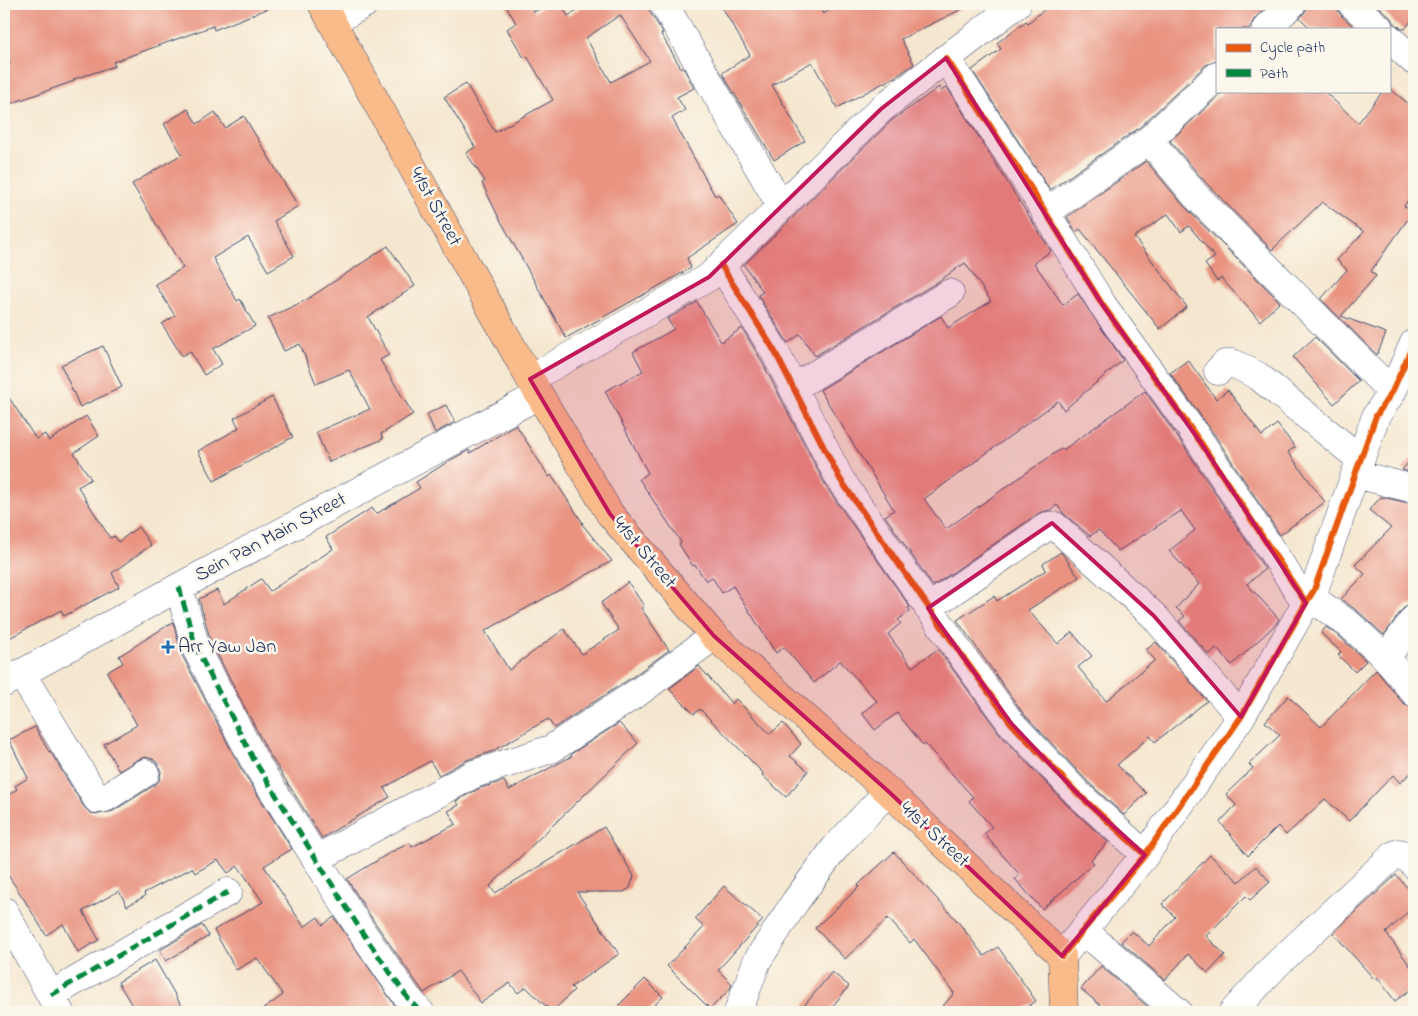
<svg xmlns="http://www.w3.org/2000/svg" width="1418" height="1016" viewBox="0 0 1418 1016" font-family="'Indie Flower',sans-serif">
<rect width="100%" height="100%" fill="#fbf7ec"/>
<filter id="ink" filterUnits="userSpaceOnUse"><feTurbulence type="fractalNoise" baseFrequency=".02" numOctaves="2"/><feDisplacementMap in="SourceGraphic" scale="10" xChannelSelector="R" yChannelSelector="G"/><feConvolveMatrix kernelMatrix="1 2 1 2 8 2 1 2 1" color-interpolation-filters="sRGB"/></filter>
<filter id="wash" filterUnits="userSpaceOnUse"><feTurbulence type="fractalNoise" baseFrequency=".0096" numOctaves="4" result="noise"/><feDisplacementMap in="SourceGraphic" scale="20" xChannelSelector="R" yChannelSelector="G"/><feGaussianBlur stdDeviation="1.12" result="paint"/><feColorMatrix in="noise" values="0 0 0 0 0 0 0 0 0 0 0 0 0 0 0 0 0 1.4 0 .05"/><feComposite in="paint" operator="in"/></filter>
<g filter="url(#wash)">
<rect width="100%" height="100%" fill="#f5e7cf"/>
<g id="blocks">
<path fill="#e99380" fill-rule="evenodd" d="M4,4h272l1,1 -63,25 -1,-4 -100,36 2,4 -41,13v2l-70,25v-40l6,-2 -6,-21z
M505,4h24l5,8 14,-8h12l8,12 18,-12h62l2,8 13,21 -2,1 20,34 2,-1 11,21 -17,9 8,13 -13,8 43,78 3,-2 20,30 -51,34 4,10 -125,70 -68,-122 -16,-33 3,-2 -19,-28 9,-6 -31,-50 22,-13 29,48 58,-32 -26,-44 -3,2 -17,-29 9,-6zM620,15l30,46 -39,21 -25,-44z
M720,4h98l5,10 17,-10h132l-71,35 13,25 -14,10 -63,34 -25,-46 -40,23 33,56 -31,19 -52,-87 28,-18z
M1051,4h219l-15,14 -6,11h-32v32l-11,4 -67,63 -89,62 -78,-120 29,-21 -4,-6 29,-22 2,2z
M1307,4h30v5l4,6 15,14h-45l-11,-11 7,-9z
M1375,4h39v13l-9,12h-3l-7,-5 -5,-7z
M939,87l2,4 6,-4 104,164 -17,12 29,42 15,-11 45,66 -59,50 -6,-9 -134,98 22,30 116,-81 1,2 82,-59 43,61 77,117 -18,15 32,35 -3,5 -44,41 -16,-17 -7,7 -30,-34 6,-5 -9,-8 23,-24 -30,-33 26,-21 -14,-19 -63,40 -19,-21 -9,6 -27,-23 -6,-8 -7,5 -11,3 -106,73 -48,-70 9,-6 -74,-120 121,-74 7,12 43,-27 -26,-38 -29,20 -121,73 -15,-22 -12,9 -30,-48 5,-3 -19,-27 147,-144z
M1389,88l25,20v84l-10,14 9,6 -42,59 5,5 -35,40 45,17 -9,22 -56,-56 26,-29 -10,-10 27,-28 -42,-30 -50,48 -65,-66 -37,-43 54,-50h100l34,32 25,-32h6z
M188,109l9,15 18,-12 10,16 19,-12 54,90 -24,15 20,35 -26,15 -20,-34 -35,21 24,43 3,-2 15,27 -42,23 9,15 -18,11 -14,-24 -8,5 -20,-32 13,-8 -20,-32 28,-16 -51,-84 50,-30 -18,-30z
M1146,161l38,45 96,96 -20,19 -39,-43 -4,3 -12,-17 10,-7 -26,-31 -8,6 -13,-18 -34,23 53,70 -27,22 -80,-100 -4,3 -9,-15z
M388,246l27,40 -47,31 21,38 -9,5 33,54 -32,20 2,5 -54,23 -13,-30 54,-23 -21,-39 -33,14 -16,-40 -16,7 -16,-33 38,-18z
M697,302l24,40 21,-14 18,30 67,130 83,119 -2,1 2,3 -12,9 3,3 -13,11 24,33 26,-18 62,85 66,70 42,38 -17,18 3,3 -52,46 -27,-30 5,-4 -36,-41 8,-7 -23,-26 4,-4 -48,-53 -2,1 -26,-32 -22,17 -13,-17 15,-12 -37,-40 -26,22 -30,-36 -8,6 -43,-67 -11,7 -10,-16 -6,4 -11,-16 -2,1 -14,-22 2,-2 -42,-63 9,-6 -43,-82 38,-20 -10,-19 41,-23 -7,-10z
M1315,337l44,44 -25,23 -41,-47z
M103,346l19,41 -42,20 -19,-42z
M1188,360l28,39 12,-9 34,46 15,-12 18,23 -7,5 37,50 -45,33 -66,-101 -44,-61z
M4,390l32,49 9,-5 4,7 37,-25 13,20 -25,17 17,26 -13,8 32,51 5,-2 3,6 20,-15 13,18 -39,28 7,14 -55,29 -3,-6 -57,31z
M272,397l21,40 -79,44 -16,-30 41,-23 -5,-10z
M446,405l9,17 -20,11 -8,-19z
M516,425l33,52 2,-2 32,48 -1,1 30,37 -127,70 24,39 55,-41 18,25 37,-24 -18,-27 27,-21 16,24 -3,2 28,42 -38,28 -77,50 -6,-9 -55,32 -26,9 -28,15 -9,-14 -46,27 6,9 -68,41 -54,-86 -57,-110 -12,-43 18,-9 7,14 37,-25 9,12 63,-42 -7,-12 46,-29 4,6 44,-26 -4,-6 33,-21 20,-11 1,3z
M1414,456v17l-12,-3z
M1381,497l33,7v100l-7,1 -5,5 -18,25 -24,-22 -19,-14 24,-25 -10,-9 36,-37 -22,-18z
M1061,552l18,25 -51,33 30,34 14,-12 20,24 -14,11 28,34 49,-41 -9,-10 10,-8 51,59 -52,41 -5,-6 -33,29 29,28 -22,22 -36,-33 -65,-69 -66,-93 37,-24 3,5 49,-31 -3,-6z
M173,622l9,33 58,112 52,82 -28,17 40,61 14,-10 5,8 11,-8 64,93 -4,2h-135l24,-17 -26,-37 -21,12 -22,-40 49,-28 -25,-36 -10,7 -10,-13 -23,13 -3,-5 -48,25 1,3 -18,10 -8,-15 -36,20 16,29 -21,12 -15,-28 -17,11 -21,-34 -21,-32v-71l13,-9 -2,-3 13,-8 -19,-38 26,-13 14,25 1,-1 34,56 7,6 8,1 14,-3 40,-25 6,-5 2,-9 -3,-8 -5,-5 -8,-2 -8,3 -18,11 -15,-27 33,-19 -30,-53 16,-9 -4,-7z
M1326,627l14,10 26,24 -11,11 -17,-17 3,-3 -20,-19z
M699,666l33,38 4,-5 34,35 13,-11 18,21 -11,12 18,15 -22,26 -24,-22 1,-2 -63,-64 -6,5 -25,-25z
M1376,670l26,32 6,4 6,1v63l-14,13 -7,-8 -44,46 -24,-22 -39,36 -8,-9 -30,30 -28,-34 16,-17 -10,-11 27,-26 -4,-4 31,-29 -15,-13 23,-26 33,31z
M619,723l19,20 -148,143 5,7 109,-66 30,49 -4,12 -6,4h-47l42,62 -48,33 3,3 -22,22 -26,-25 -8,6 -8,-10 -29,20 -23,-32 -34,22 -51,-73 -26,-41 44,-27 19,-9 2,4 44,-23 -8,-13 11,-6 -3,-4 24,-13 24,-7 5,9 63,-34 -1,-2z
M894,852l65,71 25,33 14,-9 38,54 -16,11h-82l16,-19 -40,-54 -4,4 -22,-25 -43,41 -30,-31 44,-41 -1,-2z
M1210,855l29,27 17,-16 14,16 -20,18 -4,-4 -40,40 19,19 -17,18 -20,-19 -23,26 -44,-38 11,-11 17,15 26,-29 -13,-13z
M1396,875l18,20v11l-28,27 28,38v16l-19,14 -18,-24 -2,3 -42,-47z
M724,886l39,34 -45,50 14,14 -2,5 -20,20 -43,-43 37,-39 -9,-8z
M202,925l7,11 -43,25 -6,-11z
M155,960l30,52h-49l-18,-30z
M1101,966l53,46h-46l-27,-23z
M832,972l17,14 -21,26h-29z
M645,979l18,18 -16,15h-35z"/>
</g>
</g>
<g filter="url(#ink)">
<use href="#blocks" fill-opacity="0" stroke="#3c4b6f" stroke-width="1"/>
<g fill="none" stroke-linecap="round" stroke-linejoin="round">
<defs>
<path id="minor" d="M664,4l117,202
M1352,4l28,25
M332,22l32,-18
M1266,29l26,-25
M1389,38l25,23
M946,58l86,132 70,114 99,139 105,160
M1217,76l-68,64 46,55 197,197
M1045,213l104,-73
M721,265l53,85 66,129 125,181 46,63 66,70 68,62
M1218,371l7,-7 8,-1 25,13 102,83
M530,379l179,-102 172,-168 136,-105
M793,388l157,-95
M1355,474l59,15
M179,587l17,61 58,112 106,169 47,68 13,15
M1310,597l40,28 36,33 28,34
M928,608l120,-82h7l99,90 87,101
M1386,658l28,-39
M21,673l76,126 8,-1 40,-25
M4,683l175,-96 360,-192
M316,859l158,-85 77,-25 89,-58 74,-55
M4,911l56,101
M1083,930l95,82
M1062,956l83,-101 96,-138 65,-114 8,-13 62,-174 16,-24 22,-49
M51,995l177,-103
M738,1012l19,-51 38,-59 40,-54 53,-57
M1233,1012l42,-46 119,-111 5,-2 7,2 8,10"/>
<path id="major" d="M322,4l208,375 80,135 104,122 174,155 174,165 2,56"/>
</defs>
<use href="#minor" stroke="#3c4b6f" stroke-width="29"/>
<use href="#major" stroke="#3c4b6f" stroke-width="29"/>
<use href="#minor" stroke="#fff" stroke-width="28"/>
<use href="#major" stroke="#fabb8b" stroke-width="28"/>
<path stroke="#00873e" stroke-width="5" stroke-dasharray="10 5" stroke-linecap="butt" d="M179,587l17,61 58,112 106,169 47,68 13,15
M51,995l177,-103"/>
<defs>
<path id="cycleway" d="M946,58l86,132 70,114 99,139 105,160
M721,265l53,85 66,129 125,181 46,63 66,70 68,62
M1062,956l83,-101 96,-138 65,-114 8,-13 62,-174 16,-24 22,-49"/>
</defs>
<use href="#cycleway" stroke="#fbf7ec" stroke-width="9"/>
<use href="#cycleway" stroke="#e8590c" stroke-width="6"/>
</g>
</g>
<path fill="#c2185b" fill-opacity="0.2" stroke="#c2185b" stroke-width="4" stroke-linejoin="round" d="M946,58l156,246 99,139 105,160 -65,114 -87,-101 -102,-93 -124,85 83,115 66,70 68,62 -83,101 -174,-165 -174,-155 -104,-122 -80,-135 179,-102 172,-168z"/>
<path fill="#1f6fb2" stroke="#fbf7ec" stroke-width="2" d="M165.5 639.5h5v5h5v5h-5v5h-5v-5h-5v-5h5z"/>
<g text-anchor="middle" dominant-baseline="central" stroke-width="5" stroke-linejoin="round" paint-order="stroke">
<g font-size="20" fill="#1b2f5e" stroke="#fbf7ec">
<text transform="translate(435 207) rotate(61)">41st Street</text>
<text transform="translate(271 538) rotate(-28)">Sein Pan Main Street</text>
<text transform="translate(644 553) rotate(50)">41st Street</text>
<text transform="translate(934 835) rotate(43)">41st Street</text>
</g>
<g font-size="20" fill="#1b2f5e" stroke="#fbf7ec" text-anchor="start">
<text x="178" y="647">Arr Yaw Jan</text>
</g>
</g>
<rect width="1418" height="1016" fill="none" stroke="#fbf7ec" stroke-width="20"/>
<rect x="1216" y="28" width="175" height="65" fill="#fbf7ec" stroke="#a1a7b3"/>
<rect x="1226" y="44" width="25" height="8" fill="#e8590c" stroke="#a1a7b3"/>
<text x="1260" y="52" font-size="15" fill="#1b2f5e">Cycle path</text>
<rect x="1226" y="69" width="25" height="8" fill="#00873e" stroke="#a1a7b3"/>
<text x="1260" y="78" font-size="15" fill="#1b2f5e">Path</text>
</svg>
